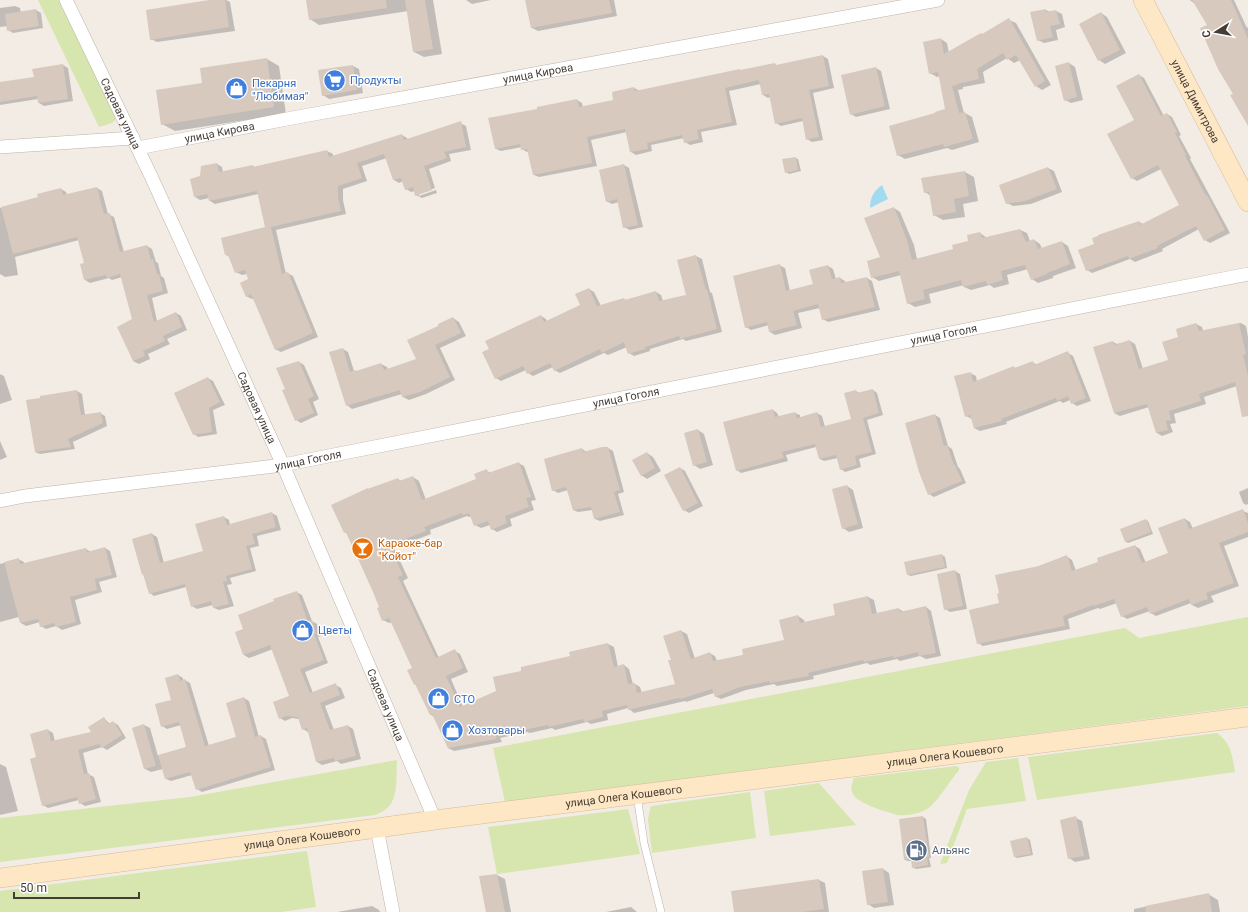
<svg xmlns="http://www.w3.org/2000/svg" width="1248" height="912" viewBox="0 0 1248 912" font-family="Roboto,sans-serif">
<rect width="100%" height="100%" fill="#f2ece5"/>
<path fill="#d6e6ae" d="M38,0h23l54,112 1,7 -4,4 -13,4z
M1248,617v89l-743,96 -12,-54 632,-120 14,10z
M1217,733c15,11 15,23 18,39l-198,28 -9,-43z
M1018,758l8,43 -59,8 -20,54 -7,1 29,-74 17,-28z
M397,760c-1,14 2,40 -11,49 -3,3 -8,4 -11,6l-375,47v-44l190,-21z
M957,766l2,2v2c-9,11 -18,26 -28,36 -7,7 -23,10 -33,9 -11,-3 -40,-11 -45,-21 -3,-5 -1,-10 1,-16z
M819,783l37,42 -86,11 -6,-45z
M750,792l6,46 -104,15 -4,-34 3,-13z
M628,809l12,45 -143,20 -9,-47z
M307,851l9,56 -35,5h-281v-21z"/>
<path fill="#a2dbef" d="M882,185l6,14 -18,9c0,-11 4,-17 12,-23z"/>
<path fill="#0003" d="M216,0h10l4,2 5,29 -78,11 -6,-3z
M307,0h126l9,54 -18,3 -10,-5 -6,-41 -89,14 -9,-6z
M466,0h25l-19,4z
M526,0h88l3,16 -79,15 -6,-3z
M1190,0h44l13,28 1,-1v93l-14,-26 -26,-69 -12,-20z
M15,6l5,2 1,5 15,-3 5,3 2,15 -30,5 -5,-3v-4l-8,1v-19z
M1046,10l4,2 6,-1 6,3 3,13 -9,3 2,10 -14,3 -6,-3z
M1101,13l6,4 19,36 -21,11 -6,-4z
M1009,20l7,3 35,62 -9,5 -6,-4 -16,-26 -6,3 -7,-5 -24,14 2,11 -22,4v2l-5,1 6,23h1l7,4 7,25 -27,8 -5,-2 -42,11 -7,-4 39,-41 9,-4 -6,-34 -3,1 -7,-4 11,-34 6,4 2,10 34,-18z
M823,56l5,3 6,29 -21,5 10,47 -11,2 -5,-3 -4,-18 -22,5 -5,-3 -6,-26 -2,1 -5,-3 -2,-11 -32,7 8,34 -36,7 2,10 -13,3 -5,-3 -1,-4 -33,7 1,6 -16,4 -5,-3 -4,-20 -36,8 6,26 -58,11 -5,-2 -5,-23h-2l-5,-3v-2l-21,4 -5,-2 43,-40 -1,-1 39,-8 5,3 1,4 32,-6 -2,-9 21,-4 6,3 135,-27 3,2z
M267,59l12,7 7,48 -111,17 -13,-7 41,-40z
M1069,63l6,4 8,33 -12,3 -6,-3z
M63,65l5,3 5,33 -29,5 -5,-3 -1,-4 -38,6v-22l35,-5z
M353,66l6,3 4,24 -34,6 -6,-4z
M876,68l5,3 9,38 -34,8 -5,-3 -9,-38z
M1139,75l5,3 20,38 3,-2 5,3 9,18 -2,1 12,22 -1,1 40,74 -20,10 -5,-3 -6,-11 -37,20 1,2 -28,11 -5,-3 -38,14 -5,-3 9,-26 43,-22 4,2 37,-19 -19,-36 -24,12 -5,-3z
M460,123l6,3 5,24 -22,4 2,7 -22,8 6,19 -16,6v2l17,-6 1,3 -15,5 -6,-3 -1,-4 -4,1 -5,-3 -3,-8 -4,2 -5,-3 -7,-22 -25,8 5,15 -24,8v11l3,14 -70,16 10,44 1,-1 6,3 25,61 -37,15 -6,-3 -21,-51 -2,1 -6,-3 3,-17 -2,-5 -5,1 -6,-3 -6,-15 -4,-2 40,-27 -8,-34 -43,10 -5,-3 -1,-3 -9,2 -5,-3 6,-20 16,-13 5,3 1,5 29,-6 3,1 72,-16 6,3v2l69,-21 5,3 1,2z
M795,158l3,1 3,12 -12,3 -3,-2z
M624,165l5,3 14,59 -13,3 -6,-3 -5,-25 -7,2 -6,-3z
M1048,168l6,3 8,21 -31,12 -18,2 -6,-3 -6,-17z
M965,172l9,5 4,24 -15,3 2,13 -22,3 -9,-5 -3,-19 -6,-4z
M97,188l5,3 6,23 6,3 10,35 23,-6 5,3 4,13 2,1 3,13 3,2 4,15 -16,5 5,23 19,-8 5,3 6,14 -20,9 3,5 -22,10 2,5 -11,5 -6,-3v-41l-11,-43 -10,3 -3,-2 -19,5 -5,-3 -4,-15 4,-1 -6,-24 -64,17 3,18 -13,2 -5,-3v-66l39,-10 22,-9 5,3 1,3z
M894,208l6,4 14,33 3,14 38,-9 14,-8 11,-9 7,5 33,-8 7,3 3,8 4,-1 6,4 2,5 20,-7 6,4 8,22 -23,8v2l-15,5 -6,-4 -4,-10 -21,6 2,9 -15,4 -4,-3 -19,5 -7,-3v-2l-35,9 2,9 -16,4 -7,-4 -7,-28 -22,6 -7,-4 10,-19z
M696,256l6,3 8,33 2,1 10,39 -36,9 -3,-2 -33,10v2l-16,5 -5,-3 -2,-6 -19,8 -4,-2 -44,20 -6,-3 -1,-3 -20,9 -5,-3 -2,-3 -25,11 -5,-3 -6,-29 51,-33 5,3 1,3 34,-16 8,-17 5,3 7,14 23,-7 2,1 30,-8 5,3 2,6 24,-6z
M779,265l6,3 5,23 24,-6 -3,-15 17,-4 5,3 3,10 4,-1 5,3v2l22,-5 5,3 8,29 -52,12 -5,-3 -3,-11 -22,5 4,15 -27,7 -5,-3 -1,-7 -18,5 -5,-3z
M453,318l6,4 7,14 -26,12 15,32 -29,14 -17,6 -6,-3 -1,-3 -50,15 -5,-4 -4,-56 5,3 6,19 3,1 24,-8 6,3 1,3 29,-10 23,-34z
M1241,323l5,3 2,11v72l-11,-23 -33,11 2,7 -32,10 2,9 -6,1 3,8 -11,4 -5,-3 -8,-26 -29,9 -6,-3 -1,-71 4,2 13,-3 5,3 8,25 26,-8 11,-24 16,-13 6,3 1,4z
M1068,353l5,3 18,45 -14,5 -5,-3 -2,-3 -7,3 -3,-2 -54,21 1,2 -27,7 -6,-3 -2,-9 -6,-3 4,-43 6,3 1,6 55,-20 5,3z
M299,362l5,3 15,34 -6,3 5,13 -17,8 -5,-3 -10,-31z
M0,374l4,2 8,24 -12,4z
M208,378l5,3 12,24 -12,5 4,24 -19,3 -4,-3z
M873,390l4,3 6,22 -16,5 9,34 -17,5 2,8 -16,5 -4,-3 -3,-11 -14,3 -4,-2 -4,-12 -30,8 2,6 -47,12 -4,-3 36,-60 4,3 2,4 16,-4 5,2v3l17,-5 5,3 3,11 27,-7 4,-29 5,3z
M77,391l5,3 3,21 15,-2 5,3 2,10 -34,16 2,7 -35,5 -5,-2z
M935,415l5,3 8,28 4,3 6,18 2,2 6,14 -32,14 -5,-3z
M698,430l6,4 9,31 -13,4 -6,-4z
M0,441l7,16 -7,3z
M608,448l5,3 11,41 -6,2 6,21 -24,6 -5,-2 -2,-9 -15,2 -5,-2 -5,-20 -10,3 -5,-3 29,-41 5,3z
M647,453l6,4 8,14 -14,8 -6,-4z
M518,463l6,3 12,34 -5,1 3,9 -24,9 2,7 -15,6 -5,-3 -2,-4 -9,3 -6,-3 -3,-9 -3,1 -2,-1 -37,14 1,4 -37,14 14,30 -5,3 36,77 16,-7 5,3 8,18 -17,7 12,28 34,-15 26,-20 48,-15 -1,-5 38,-8 6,3 4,20 6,-2 5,4 4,15h2l5,3 2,6 34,-8 -4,-25 -8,-24 17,-5 6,3 8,25 14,-6 6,3 2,5 27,-6 41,-15 13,-24 6,4 1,3 31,-7 -2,-11 34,-8 6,3 3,14 22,-5 5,3 22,-5 5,4 10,45 -15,3 -6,-3 -20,5 -3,-2 -27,6 -3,-2 -54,13 1,3 -37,7 -3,-2 -28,6 -25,9 -6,-3 -1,-3 -28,9 -1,-1 -51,12 -6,-5 -21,6 1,6 -17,4 -4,-2 -32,8 -3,-2 -22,5 -3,-1 -27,6 2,4 -48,9 -6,-3 -14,-31 -4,-3 -13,-29 -2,-1 -2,-16 -21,-46 -3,1 -6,-3 -2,-12 -34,-74 -2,-2 -12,-27 35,-16 30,-10 3,2 12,-4 6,4 7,19 51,-20 10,-9 4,2z
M680,468l5,3 18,35 -14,7 -5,-3z
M847,486l6,4 10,38 -14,4 -6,-4z
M1248,488v16l-2,1 -3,-2 -4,-11z
M1243,511l5,2v24l-24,9 15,40 -28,10 3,6 -16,6 -6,-3 -1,-2 -35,13 -5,-3 -1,-2 -23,8 -5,-3 -5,-13 -17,6 -2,-1 -30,11 2,10 -87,17 -5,-3 23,-39 38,-38 27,-10 6,4 4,11 23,-9 36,-16 5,3 6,14 23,-9 16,-35 5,3 3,7z
M272,513l5,3 4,14 -24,6 2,10 -9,2 6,23 -26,7 2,6 -5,1 7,21 -15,4 -5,-2 -1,-3 -16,4 -5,-3 -6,-19 -32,9 -4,-3 -5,-18 -2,-1 9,-40 5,3 7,26 40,-12 20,-34 5,3 1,5z
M1146,520l2,1 5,13 -25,9 -3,-2z
M105,548l5,3 7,26 -18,5 3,10 -27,8 6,24 -19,6 -6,-4 -10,3 -5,-3 -1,-4 -14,4 -5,-3 -2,-6 -19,5v-58l18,-5 6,3v2l62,-15 5,3z
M942,555l3,2 2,11 -36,8 -3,-1z
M955,571l5,3 7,35 -17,3 -5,-3z
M296,592l6,3 10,26 5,3 4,12 -3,1 10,26 -23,9 8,21 22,-8 6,3 4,10 -20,8 9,24 14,-4 5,3 8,30 -20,5 -4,-3 -15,4 -5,-3 -8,-30h-1l-5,-3 -4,-10 -7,-1 -7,3 -5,-3 11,-21 -18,-48 -24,9 -5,-3 -8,-22 8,-3 31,-28z
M178,675l5,3v3l2,-1 5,3 19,63 28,-9 7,-39 5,3 10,36 2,-1 5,3 9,31 -73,22 -5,-3 -5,-14 -21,6 -5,-2 -3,-10 -12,3 -6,-3 -12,-41 11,-3 6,3 8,28 29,-9 -6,-22 -14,4 -5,-3 10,-26z
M104,718l6,6 3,-2 5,3 8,13 -19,12 -5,-3 -19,6 5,21 6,3 7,25 -16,4 -5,-3 -1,-3 -31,8 -5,-3 -6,-47 11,-28 5,3 2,9 38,-10z
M0,764l6,3 12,44 -18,4z
M923,817l3,2 5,39h-2l2,9 -15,2 -3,-2 -1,-6h-4l-3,-1z
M1076,818l6,3 8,38 -15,3 -6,-4z
M1027,838l3,2 3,15 -16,3 -2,-1z
M883,869l6,4 5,32 -20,3 -6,-4z
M497,875l8,4 6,33h-24l-7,-35z
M819,880l6,3 4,29h-94l-3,-20z
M1208,894l10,6 2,12h-86v-3z
M372,906l7,4 1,2h-43z
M631,907l6,5h-31z"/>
<path fill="#d7c9be" d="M209,0h16l4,27 -79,13 -4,-30z
M306,0h80l1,8 -78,12z
M405,0h20l8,49 -20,3z
M525,0h84l3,13 -81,15z
M1192,0h39l17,39v87l-18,-31 3,-1 -15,-25 -18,-41 7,-3z
M36,9l3,17 -32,5 -2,-17z
M1046,9v3l10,-2 4,14 -10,2 3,11 -16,4 -7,-29z
M1101,12l19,38 -22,11 -19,-37z
M1009,18l36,63 -10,6 -19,-32 -9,5 -4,-7 -26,16 2,10 -22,5v1l-5,1 7,27 6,-1 8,27 -29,8 -1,-3 -46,12 -8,-30 46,-13v-1l10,-3 -7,-37 -9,2 -6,-32 18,-4 3,16 37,-21 1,1z
M823,55l6,31 -20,4 10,47 -13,3 -4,-22 -27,6 -6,-30 -7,1 -3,-15 -34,8 7,34 -35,8 2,9 -15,4 -2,-8 -35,8 1,6 -18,3 -5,-23 -38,8 5,26 -59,12 -6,-26 -6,1 -1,-6 -25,5 -7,-31 49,-9v-2l40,-8 2,8 34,-7 -1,-8 22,-5 1,4 105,-22v1l35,-7 1,2z
M267,58l7,49 -113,18 -5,-35 46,-7 -2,-15z
M1069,62l8,35 -13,4 -9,-35z
M63,64l5,35 -30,4 -1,-7 -37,6v-20l34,-5 -2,-8z
M353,65l4,25 -35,6 -4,-26z
M876,67l9,39 -35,9 -9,-40z
M1139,74l22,42 6,-3 10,19 -2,1 11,22 -1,1 21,40 1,-1 18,35 -21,11 -8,-15 -39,20 1,2 -29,11 -1,-3 -42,15 -8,-21 16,-6 -2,-6 6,-2v-1l41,-14 1,4 39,-20 -21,-40 -27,14 -24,-45 27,-14 -18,-34z
M461,121l5,26 -22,5 3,6 -23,8 8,24 -17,6 -2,-9 -8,3 -4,-12 -8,2 -9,-26 -27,9 5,15 -24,8v11l3,14 -70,16 11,47 6,-2 25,61 -38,17 -24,-56 -5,3 -6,-14 8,-4 -3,-9 -10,3 -7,-18h-3l-4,-17 44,-11 -8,-36 -48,10 -2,-7 -13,3 -4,-18 10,-3 1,-10 16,-3 2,9 34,-7v2l74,-17 2,7 73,-23 2,6z
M796,157l2,13 -13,3 -3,-14z
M624,164l14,61 -15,3 -6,-29 -11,3 -7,-32z
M1048,167l9,22 -32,12 -19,3 -7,-19z
M965,171l4,25 -15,3 2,13 -23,4 -4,-24 -5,1 -3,-15z
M97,187l7,27 6,-1 10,39 27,-7 4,15 2,-1 4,15h2l4,17 -16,4 7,27 22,-10 6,15 -19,9 2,5 -22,10 2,5 -12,5 -16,-34 15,-8 -12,-45 -13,4 -1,-3 -22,5 -4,-16 4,-1 -7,-26 -64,17 -12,-47 37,-10 -1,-3 24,-6 2,7z
M894,207l13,33 5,20 41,-11 -1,-4 16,-4 -1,-6 13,-3 2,6 38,-9 6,13 8,-3 4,10 24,-8 8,23 -23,9v1l-16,6 -6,-15 -24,6 2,9 -16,5 -1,-4 -23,6 -2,-7 -38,10 2,9 -18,5 -8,-33 -28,7 -4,-17 13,-4 -16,-39z
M696,255l10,35 1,-1 10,40 -37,10 -1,-3 -34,11v2l-17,5 -4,-12 -22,11 -2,-4 -46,22 -4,-8 -23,11 -4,-8 -28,13 -13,-27 7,-3 -4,-8 56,-26 3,7 36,-17 -5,-11 14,-6 8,18 27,-8 1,2 31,-9 3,10 27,-6 -9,-35z
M780,264l6,27 27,-7 -4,-14 19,-5 4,14 8,-2 1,6 26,-6 8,30 -53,13 -4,-16 -25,7 4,14 -28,7 -2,-10 -22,6 -12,-52z
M453,317l8,16 -26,12 15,32 -30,15 -18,5 -2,-7 -54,16 -17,-54 14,-4 7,24 6,-2v1l25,-8 3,7 32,-11 -9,-19 31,-14v-2z
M1196,323l3,8 40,-8 7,31 -3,1 5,21v40l-6,1 -7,-35 -36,12 2,7 -32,10 2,9 -5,1 2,9 -12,3 -9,-29 -33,9 -21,-66 20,-6 1,4 16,-5 9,29 29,-9 -6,-18 16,-5 -2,-8z
M1068,351l18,47 -15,6 -3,-8 -11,5 -1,-3 -55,21 1,2 -28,7 -4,-13 -5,2 -11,-41 17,-4 2,10 41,-16 1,2 18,-7 1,4z
M299,361l15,35 -6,3 6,14 -19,8 -13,-31 3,-1 -9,-21z
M208,377l12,25 -11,6 3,24 -19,3 -19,-42z
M873,389l6,24 -16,5 9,34 -17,4 2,9 -17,5 -4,-15 -17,4 -4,-15 -33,8 2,6 -48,13 -13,-49 50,-13 2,8 20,-5 2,6 20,-6 4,15 30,-8 -7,-26 12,-3 1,3z
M77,390l4,25 20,-3 2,11 -35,16 3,8 -36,5 -9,-52 14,-2v-2z
M935,414l9,32 3,-1 7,20h1l7,16 -34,14 -9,-23 -14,-49z
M698,429l9,33 -14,4 -9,-33z
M602,447h6l12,43 -6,2 6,20 -26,7 -3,-12 -18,3 -7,-23 -14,4 -8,-32 38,-11 1,4z
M647,452l8,16 -14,8 -9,-16z
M519,462l12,35 -5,1 3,9 -24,9 2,7 -16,7 -3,-9 -14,5 -5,-13 -6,2 -1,-2 -38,14 2,4 -37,14 14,30 -5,2 38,81 19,-9 8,19 -17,8 14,31 36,-16 -3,-14 28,-6v-4l49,-11 -1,-4 39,-9 6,24 10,-3 4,20 7,-1 2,10 38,-9 -7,-24h3l-8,-24 18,-6 10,29 19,-7 3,9 30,-6 -1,-6 42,-9 -5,-20 19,-5 2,8 35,-8 -2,-11 35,-8 4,18 27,-6 1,4 26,-6 10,47 -17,3 -1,-4 -25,6v-2l-29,6 -1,-2 -55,13 1,3 -39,7v-2l-30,6 -25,10 -3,-8 -32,10 -1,-1 -51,12 -1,-5 -25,6 1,6 -19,5 -1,-3 -34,8 -1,-2 -25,5v-1l-28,6 2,4 -49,9 -16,-34 -2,1 -15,-31 -1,1 -7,-15 5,-2 -23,-50 -7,3 -5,-13 2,-1 -6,-15 -27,-60 -2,1 -13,-28 37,-17v1l30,-11 1,3 14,-5 9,24 54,-21 -2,-5 13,-5 1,4z
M680,467l18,36 -15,8 -19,-36z
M847,485l11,39 -16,5 -10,-40z
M1243,509l5,14v9l-29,11 15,40 -28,10 2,6 -17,6 -2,-6 -39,15 -3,-7 -26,10 -7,-18 -20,7 -1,-1 -30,11 2,10 -88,18 -8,-34 30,-7 -2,-9 2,-1 -4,-18 44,-9 28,-11 5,16 26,-9 -1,-4 38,-13 7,18 26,-10 -10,-25 27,-10 4,11z
M272,512l4,15 -24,7 3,10 -9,2 6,23 -26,7 1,5 -4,1 6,22 -16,4 -2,-7 -20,6 -6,-23 -36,10 -6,-20 -1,1 -10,-36 20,-6 8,30 43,-12 -8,-27 29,-8 3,9z
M1146,519l5,13 -26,10 -5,-13z
M105,547l7,28 -17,4 2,11 -27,7 6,25 -20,5 -2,-4 -14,4 -2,-8 -18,4 -16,-61 15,-4 1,6 66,-16 1,4z
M942,554l3,13 -38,8 -3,-13z
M955,570l8,36 -19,4 -7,-36z
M297,591l11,31 4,-2 4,13 -2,1 10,26 -24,9 10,24 26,-10 4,12 -20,8 10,27 18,-5 8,31 -21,5 -1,-3 -18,4 -9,-34 -5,2 -4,-13 -12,-1 -7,3 -6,-17 16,-6 -19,-51 -27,10 -8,-23 8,-3 -5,-14 36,-14 -1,-2z
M178,674l2,7 5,-2 20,67 31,-9 -10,-34 18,-6 11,40 6,-2 10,32 -75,23 -6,-18 -25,7 -7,-24 28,-8 -7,-25 -18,5 -6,-23 16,-4 -6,-22z
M104,717l4,7 5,-3 9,14 -20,13 -3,-4 -21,6 6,24 5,-1 7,26 -17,5 -2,-7 -35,9 -12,-47 6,-2 -6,-23 18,-5 3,12 40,-9 -3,-5z
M144,724l12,42 -12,3 -12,-41z
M923,816l6,41h-2l1,8 -16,3 -1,-9 -7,1 -5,-41z
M1076,816l8,40 -16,3 -8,-39z
M1027,837l4,17 -17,3 -4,-16z
M883,868l5,34 -21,3 -5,-34z
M497,874l8,38h-19l-7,-36z
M819,879l5,30 -22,3h-68l-3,-21z
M1209,893l3,19h-66l-1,-6z"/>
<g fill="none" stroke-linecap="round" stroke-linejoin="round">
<defs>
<path id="lane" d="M637,795l7,48 17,69"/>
<g id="street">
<path id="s1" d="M66,0l84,174 133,291 152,355"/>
<path d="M0,147l133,-9"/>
<path id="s2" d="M138,148l149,-29 651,-119"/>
<path id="s3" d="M0,501l25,-5 258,-31 965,-191"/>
<path d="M377,828l16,84"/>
</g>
<g id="secondary">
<path id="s4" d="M1143,0l105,202"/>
<path id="s5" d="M0,878l377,-50 58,-8 813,-103"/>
</g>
</defs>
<use href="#lane" stroke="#beb3a8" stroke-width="8"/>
<use href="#street" stroke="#beb3a8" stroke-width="14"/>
<use href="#secondary" stroke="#d5bb98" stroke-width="20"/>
<use href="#lane" stroke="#fff" stroke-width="7"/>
<use href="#street" stroke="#fff" stroke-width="13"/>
<use href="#secondary" stroke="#fee7c4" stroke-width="19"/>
</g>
<defs>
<symbol id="supermarket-disc" viewBox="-11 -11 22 22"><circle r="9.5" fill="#3f7fe0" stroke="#fff"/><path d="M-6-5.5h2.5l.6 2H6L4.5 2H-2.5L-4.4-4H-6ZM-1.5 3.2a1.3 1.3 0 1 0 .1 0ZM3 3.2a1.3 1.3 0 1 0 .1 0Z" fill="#fff"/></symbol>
<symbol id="shop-disc" viewBox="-11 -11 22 22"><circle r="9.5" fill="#3f7fe0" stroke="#fff"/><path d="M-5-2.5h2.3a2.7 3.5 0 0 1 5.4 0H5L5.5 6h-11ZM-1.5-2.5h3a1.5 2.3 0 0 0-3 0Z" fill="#fff"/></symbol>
<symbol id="bar-disc" viewBox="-11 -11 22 22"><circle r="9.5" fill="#e8710a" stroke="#fff"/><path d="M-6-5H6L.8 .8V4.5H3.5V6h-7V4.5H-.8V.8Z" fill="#fff"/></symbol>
<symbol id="fuel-disc" viewBox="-11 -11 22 22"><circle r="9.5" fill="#5c6f8a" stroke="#fff"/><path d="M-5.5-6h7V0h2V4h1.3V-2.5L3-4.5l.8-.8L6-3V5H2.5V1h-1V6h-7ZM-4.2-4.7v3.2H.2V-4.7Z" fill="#fff"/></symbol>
</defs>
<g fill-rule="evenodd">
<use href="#supermarket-disc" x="322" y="68" width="25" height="25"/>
<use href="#shop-disc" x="224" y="76" width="25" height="25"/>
<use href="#bar-disc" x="350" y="536" width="25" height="25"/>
<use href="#shop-disc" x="290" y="618" width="25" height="25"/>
<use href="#shop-disc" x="426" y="686" width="25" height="25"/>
<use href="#shop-disc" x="440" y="718" width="25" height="25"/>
<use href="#fuel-disc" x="904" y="838" width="25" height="25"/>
</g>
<g text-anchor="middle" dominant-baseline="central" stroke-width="3" stroke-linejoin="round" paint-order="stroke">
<g font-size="11" fill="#453c35" stroke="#fff">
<text stroke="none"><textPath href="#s2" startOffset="407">улица Кирова</textPath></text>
<text stroke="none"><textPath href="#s4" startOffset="114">улица Димитрова</textPath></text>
<text stroke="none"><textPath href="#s1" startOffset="126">Садовая улица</textPath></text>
<text stroke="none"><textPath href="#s2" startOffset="83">улица Кирова</textPath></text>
<text stroke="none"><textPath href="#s3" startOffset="959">улица Гоголя</textPath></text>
<text stroke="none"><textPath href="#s3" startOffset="635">улица Гоголя</textPath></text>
<text stroke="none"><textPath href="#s1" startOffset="450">Садовая улица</textPath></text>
<text stroke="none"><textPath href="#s3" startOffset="311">улица Гоголя</textPath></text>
<text stroke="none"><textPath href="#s1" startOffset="774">Садовая улица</textPath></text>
<text stroke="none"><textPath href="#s5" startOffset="953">улица Олега Кошевого</textPath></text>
<text stroke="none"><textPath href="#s5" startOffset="629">улица Олега Кошевого</textPath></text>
<text stroke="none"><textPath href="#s5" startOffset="305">улица Олега Кошевого</textPath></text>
</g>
<g font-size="11" fill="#366cbe" stroke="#fff" text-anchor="start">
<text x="350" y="80">Продукты</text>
<text x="252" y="83">Пекарня<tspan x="252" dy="13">"Любимая"</tspan></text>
<text x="318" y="630">Цветы</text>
<text x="454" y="699">СТО</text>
<text x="468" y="730">Хозтовары</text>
</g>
<g font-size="11" fill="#c56008" stroke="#fff" text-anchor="start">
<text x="378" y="543">Караоке-бар<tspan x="378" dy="13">"Койот"</tspan></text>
</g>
<g font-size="11" fill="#4e5e75" stroke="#fff" text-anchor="start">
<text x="932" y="850">Альянс</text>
</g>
</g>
<g transform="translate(1216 32) rotate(259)" stroke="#ffffff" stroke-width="3" paint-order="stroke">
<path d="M0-3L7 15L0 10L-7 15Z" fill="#453c35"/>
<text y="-6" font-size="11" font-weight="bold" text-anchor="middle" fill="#453c35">С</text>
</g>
<path d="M14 892v6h125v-6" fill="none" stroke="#453c35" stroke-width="2"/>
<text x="20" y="892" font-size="12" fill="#453c35" stroke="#ffffff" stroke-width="3" paint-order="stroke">50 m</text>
</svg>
